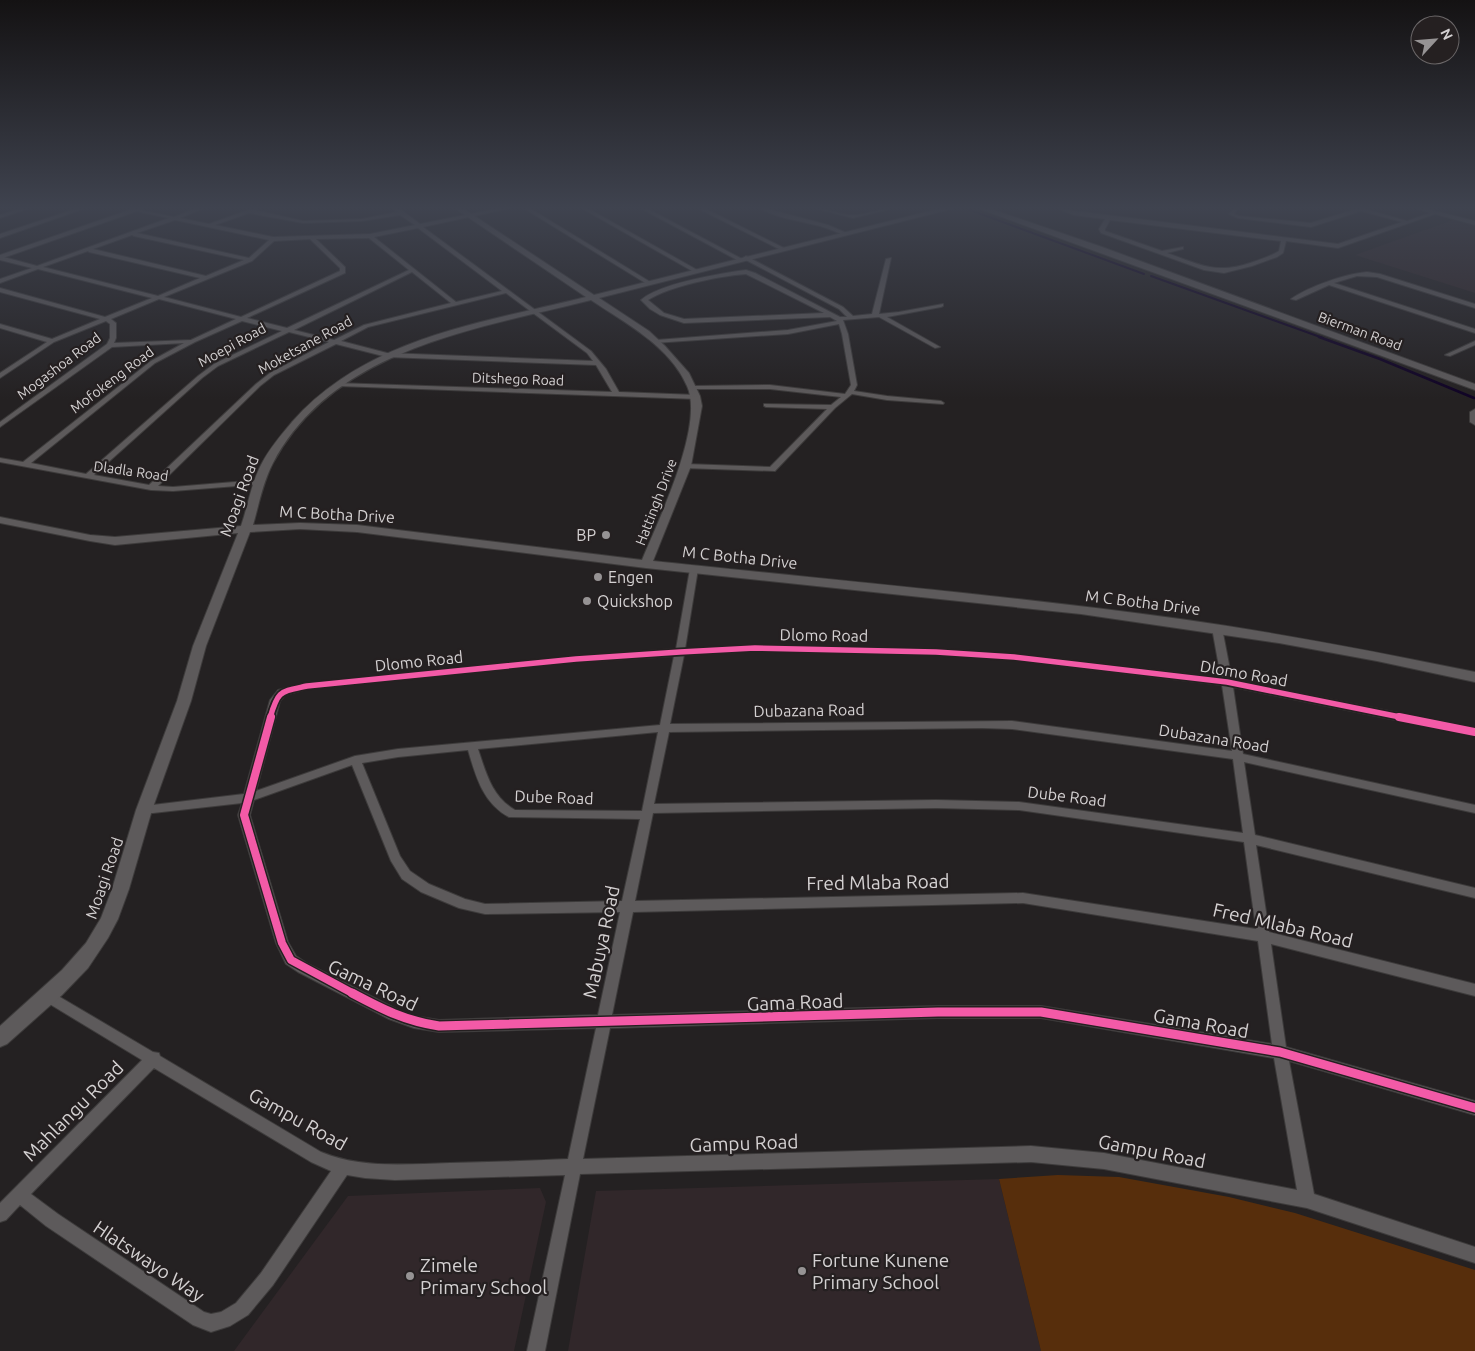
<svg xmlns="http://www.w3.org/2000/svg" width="1475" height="1351" viewBox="0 0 1475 1351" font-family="Ubuntu,sans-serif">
<rect width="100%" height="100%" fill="#242122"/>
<path fill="#31272a" d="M1453,220l22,5v68l-120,-38z
M999,1179l42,172h-473l28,-160z
M540,1188l6,14 -32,149h-280l114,-155z"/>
<path fill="#572e0c" d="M1058,1175l61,2 110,20 66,16 180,57v81h-434l-42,-172z"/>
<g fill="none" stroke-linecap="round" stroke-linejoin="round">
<path stroke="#100325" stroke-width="2" d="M970,210l174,64
M1151,276l172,62"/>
<path stroke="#100325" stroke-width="2.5" d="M1319,337l61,22 94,39"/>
<defs>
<path id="street" d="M19,209h8l-27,9v-3z
M75,209h8l-83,29v-4z
M135,209l39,8 20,-8h8l-22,9 29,6 42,-15 52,12 59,-2 35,-7 -3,-3h6l20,15 75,-15h11l-83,18 168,124 15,18 13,23 78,3 3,2 -3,2 -359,-13 -2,-1v-2l276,9 -16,-27 -209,-8 -51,-13 -62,31 -14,11 -102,100 15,1 86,-7h3v4l-89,7 -22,-1 -151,-28v-4l23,4 128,-101 33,-18 -72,4 -112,80v-5l107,-78 3,-6v-14l-4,-3 -52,21 -54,36v-5l47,-31 -47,-14v-4l52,15 48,-20 -100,-27v-4l105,29 47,-19 -114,-29 -38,14v-4l32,-11 -32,-8v-4l37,10 132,-48 -34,-7zM249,213l54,10 59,-2 38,-6 15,10 -45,9 -97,3 -58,-12zM175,220l94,20 -20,18 -112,-25zM418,228l84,63 -46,11 -82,-65zM132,235l2,1 110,24 -38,16 -113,-27zM369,238l40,32 -122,58 -40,-10 98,-45v-6l-29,-28zM310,239l30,29v3l-99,46 -77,-20 88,-36 22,-20zM88,251l1,1 111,26 -42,18 -115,-29zM412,272l39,31 -87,22 -30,15 -40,-10zM506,293l81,60 6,8 -206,-8 -46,-12 27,-14zM159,299l77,20 -45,21 -77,3 2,-5v-15l-5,-4zM242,321l40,10 -68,33 -16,12 -112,98 -55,-11 124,-100 40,-21zM289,332l40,10 -59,31 -14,11 -107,101 -55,-10 108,-97 16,-12z
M525,209h6l121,74 -5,1z
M583,209h6l110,62 -5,1z
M642,209h6l96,51 -5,1z
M699,209h7l80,40 -5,1z
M761,209h7l60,16 21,9c-7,2 -16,-4 -23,-6 -21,-7 -45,-8 -65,-19z
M818,209c12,0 24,7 36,6 12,0 24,-6 36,-6l-37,9z
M1059,209l279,35 64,-22 -41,-11 -50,16 -73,-9 -9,-4 4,-5h5l-4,5 5,2 72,7 45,-14h9l42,12 23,-8 -12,-4h9l48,12v4l-40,-11 -97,34 -52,-7 -3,12 -6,4 -25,9 -28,7 -20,-3 -103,-37 -2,-4 6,-10 -31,-4zM1110,220l171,21 -2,10c-8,5 -17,8 -26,11 -36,13 -52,3 -86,-9l16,-4v-2l-21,4 -57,-20v-2z
M746,256l97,51 10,9 19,-2 14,-55 5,-1 -12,56 20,-2 44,-8v2l-2,1 -54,10 53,30 -5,1 -56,-31 -36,3 5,14 9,51 -3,6 33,5 54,5 3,2 -1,1 -56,-4 -35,-6 -17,14 -60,63 -92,-3v-4h3l84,3 57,-58 -61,-2 -2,-1v-2l67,1 10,-8 -71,-8h-76l-3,-2 1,-1 78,-1 75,9 6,-9 -9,-51 -3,-10 -51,10 -134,9v-2l2,-1 132,-10 49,-9 -7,-4 -146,6 -24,-8 -10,-6 -9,-9c18,-16 72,-25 97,-29l8,-1 9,3 85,44h7l-8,-8 -95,-50 -1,-1zM746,274l78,39 -140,6 -20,-6 -16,-13c22,-14 71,-24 98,-26z
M1367,272l13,2 95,30v4l-98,-31 -20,-1 -23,7 141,46v4l-146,-48 -33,15 -5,-1c19,-13 54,-25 76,-27z
M1475,341v4l-25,11 -5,-1z
M694,566l4,3 -13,80 70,-4 181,4 78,5 207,24 -9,-50 5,-3 5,3 10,52 243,48v8l-242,-49 10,67 232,51v8l-231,-51 11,73 220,53v10l-219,-53 13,87 206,52v12l-204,-52 15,103 189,54v14l-186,-54 25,133 161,53v16l-168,-55 -203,-39 -73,-7 -451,12 -35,177h-18l38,-176 -170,5 -30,-2 -18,-3 -74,110 -25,30 -18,11 -19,6 -18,-7 -147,-99 -26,-21 -14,15 -6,2v-19l142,-143 -99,-60 -2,-4 2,-4 5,-2 105,62 6,1 1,3 161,96c41,17 86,12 129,11 39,-1 78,-2 118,-4l28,-131 -157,4 -25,-4 -25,-9 -91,-47 -12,-8 -10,-21 -38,-128 4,-12 -98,11 -4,-1 -2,-3 2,-3 4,-1 100,-12 26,-94 8,-10 29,-7 269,-27 100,-7 14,-80zM755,651l181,4 78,5 208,25 10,66 -220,-30 -342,3 14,-69zM674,656l-14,69 -262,24 -43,7 -99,35 24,-90 5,-6 22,-6 269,-27zM982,728l30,1 221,30 10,74 -224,-31 -83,-2 -282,4 15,-72zM658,732l-16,79 -127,-1c-23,-13 -29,-37 -37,-61zM468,750c8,27 15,53 41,67l131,2 -18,82 -137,3 -20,-5 -36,-15 -19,-13 -10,-15 -38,-93 36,-6zM352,765l39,96 11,18 19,13 38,16 26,6 135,-2 -22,103 -159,5 -25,-4 -16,-6 -90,-46 -12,-8 -8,-14 -38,-127 4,-15zM936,808l83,2 225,32 12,87 -233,-36 -388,8 18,-88zM1023,903l235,38 14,103 -231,-38h-103l-326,9 21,-103zM938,1018h103l233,40 23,132 -193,-37 -73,-7 -448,13 27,-131zM154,1068l157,94 20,9 -70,102 -25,30 -15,9 -10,2 -7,-2 -146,-98 -27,-20z"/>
<path id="secondary" d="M132,209h11l-143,50v-4z
M456,209h8l130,86 344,-86h13l-352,89 50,33 16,15 24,27 11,23 2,10 -11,60 -38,95c176,19 352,34 527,58 99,14 197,33 295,53v10l-98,-21 -98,-18 -198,-29 -435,-46 -289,-36 -57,-3 -50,3 -44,114 -15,55 -39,109 -23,79 -11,30 -10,19 -20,30 -26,27 -55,49 -7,3v-21l62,-56 24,-27 15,-25 11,-29 24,-79 41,-109 16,-55 45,-113 -123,12 -25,-4 -90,-18v-6l90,18 25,2 126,-11c7,-20 10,-42 20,-61 8,-16 20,-30 31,-43 75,-85 190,-99 294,-125zM591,300c34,23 79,46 96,86 18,39 -29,135 -45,174l-285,-35 -57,-2 -47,2c6,-21 10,-43 20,-62 61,-115 204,-134 318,-163z
M980,209h11l111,38 373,137v6z
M1475,409v16l-5,-3v-10z"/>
</defs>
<use href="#street" stroke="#3d3b3b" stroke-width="2"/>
<use href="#secondary" stroke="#3d3b3b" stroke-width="2"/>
<use href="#street" fill="#5d5a5b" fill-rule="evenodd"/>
<use href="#secondary" fill="#5d5a5b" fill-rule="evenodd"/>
<defs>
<path id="cycleway-far2" d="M270,718c8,-28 10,-26 37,-32l269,-27 104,-7 75,-4 181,4 78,5 213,25 178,36"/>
<path id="cycleway-far1" d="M271,717l-27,98 38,128 9,17 63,34
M1399,717l76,15"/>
<path id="cycleway" d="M352,993c30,16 53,28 87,33l499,-14h103l239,40 195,56"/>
</defs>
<use href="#cycleway-far2" stroke="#252021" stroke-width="9"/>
<use href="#cycleway-far1" stroke="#252021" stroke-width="11"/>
<use href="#cycleway" stroke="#252021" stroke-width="12"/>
<use href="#cycleway-far2" stroke="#f35aa7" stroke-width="5.5"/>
<use href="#cycleway-far1" stroke="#f35aa7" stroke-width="8"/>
<use href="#cycleway" stroke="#f35aa7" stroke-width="9"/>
</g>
<linearGradient id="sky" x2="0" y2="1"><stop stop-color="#141213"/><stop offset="0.52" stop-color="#3f434f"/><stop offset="1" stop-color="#3f434f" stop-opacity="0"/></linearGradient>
<rect width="1475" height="399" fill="url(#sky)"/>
<g fill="#969394" stroke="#252021" stroke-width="2">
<circle cx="606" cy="535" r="5"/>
<circle cx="598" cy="577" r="5"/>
<circle cx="587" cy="601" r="5"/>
<circle cx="802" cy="1271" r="5"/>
<circle cx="410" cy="1276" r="5"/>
</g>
<g text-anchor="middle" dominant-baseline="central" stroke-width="4.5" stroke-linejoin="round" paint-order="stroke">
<g font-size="14" fill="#d4d1d2" stroke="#252021">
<text transform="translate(1360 331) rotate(20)">Bierman Road</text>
<text transform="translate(232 345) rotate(-29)">Moepi Road</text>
<text transform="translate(305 345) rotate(-29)">Moketsane Road</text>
<text transform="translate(59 366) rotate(-37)">Mogashoa Road</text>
<text transform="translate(518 379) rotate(2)">Ditshego Road</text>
<text transform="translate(112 380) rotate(-37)">Mofokeng Road</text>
<text transform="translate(131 471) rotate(8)">Dladla Road</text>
<text transform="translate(656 502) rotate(-69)">Hattingh Drive</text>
</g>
<g font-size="16" fill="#d4d1d2" stroke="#252021">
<text transform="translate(239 496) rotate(-70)">Moagi Road</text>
<text transform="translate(337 514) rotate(3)">M C Botha Drive</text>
<text transform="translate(740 557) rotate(6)">M C Botha Drive</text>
<text transform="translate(1143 602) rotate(7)">M C Botha Drive</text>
<text transform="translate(824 635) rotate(1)">Dlomo Road</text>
<text transform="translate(419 661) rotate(-6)">Dlomo Road</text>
<text transform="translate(1244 673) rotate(10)">Dlomo Road</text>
<text transform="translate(809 710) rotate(-1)">Dubazana Road</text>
<text transform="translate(1214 738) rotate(9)">Dubazana Road</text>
<text transform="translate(1067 796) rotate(7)">Dube Road</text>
<text transform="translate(554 797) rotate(2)">Dube Road</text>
<text transform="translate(104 878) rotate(-71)">Moagi Road</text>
</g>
<g font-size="16" fill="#d4d1d2" stroke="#252021" text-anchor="start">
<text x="596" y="535" text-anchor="end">BP</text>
<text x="608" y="577">Engen</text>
<text x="597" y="601">Quickshop</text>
</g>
<g font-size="19" fill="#d4d1d2" stroke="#252021">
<text transform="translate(878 882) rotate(-1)">Fred Mlaba Road</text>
<text transform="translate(1283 925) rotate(13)">Fred Mlaba Road</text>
<text transform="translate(601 942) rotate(-78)">Mabuya Road</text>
<text transform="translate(373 985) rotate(25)">Gama Road</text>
<text transform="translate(795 1002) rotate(-2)">Gama Road</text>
<text transform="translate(1201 1023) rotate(10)">Gama Road</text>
<text transform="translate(73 1111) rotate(-45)">Mahlangu Road</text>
<text transform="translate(298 1119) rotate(29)">Gampu Road</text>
<text transform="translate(744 1143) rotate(-2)">Gampu Road</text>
<text transform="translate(1152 1151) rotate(11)">Gampu Road</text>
<text transform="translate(149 1261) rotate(34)">Hlatswayo Way</text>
</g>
<g font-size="19" fill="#d4d1d2" stroke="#252021" text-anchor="start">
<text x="812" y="1260">Fortune Kunene<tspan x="812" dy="22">Primary School</tspan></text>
<text x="420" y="1265">Zimele<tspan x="420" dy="22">Primary School</tspan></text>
</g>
</g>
<g transform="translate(1435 40) rotate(64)"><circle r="24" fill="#252021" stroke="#6b6768"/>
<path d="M0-4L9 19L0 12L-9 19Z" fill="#969394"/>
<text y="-8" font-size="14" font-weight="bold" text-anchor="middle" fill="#d4d1d2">N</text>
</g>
</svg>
